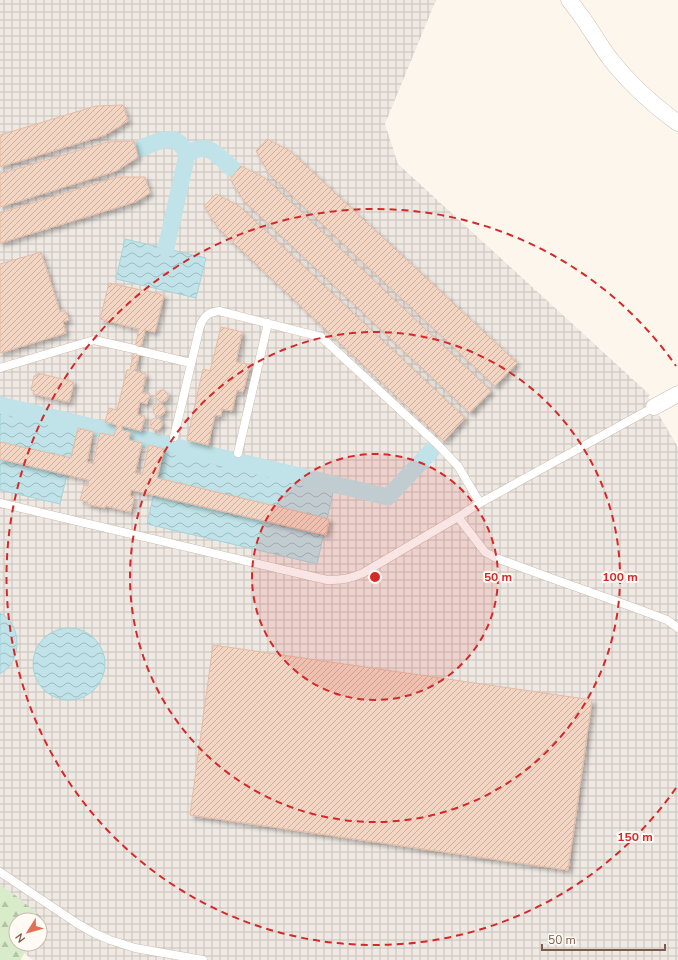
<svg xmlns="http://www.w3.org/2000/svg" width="678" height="960" viewBox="0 0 678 960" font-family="'Nunito Sans',sans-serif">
<defs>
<pattern id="industrial-grid" width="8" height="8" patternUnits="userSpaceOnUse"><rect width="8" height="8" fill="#efe9e4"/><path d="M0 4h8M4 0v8" fill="none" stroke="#c7c0bb"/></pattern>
<pattern id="forest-firs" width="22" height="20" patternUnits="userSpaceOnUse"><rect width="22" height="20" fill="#d8ecc9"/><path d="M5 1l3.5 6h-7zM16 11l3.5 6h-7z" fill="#b4c2a5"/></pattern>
<pattern id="water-waves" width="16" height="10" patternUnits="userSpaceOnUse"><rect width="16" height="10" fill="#bfe3e8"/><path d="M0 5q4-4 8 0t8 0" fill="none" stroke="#a0bbbe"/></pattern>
<pattern id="building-hatch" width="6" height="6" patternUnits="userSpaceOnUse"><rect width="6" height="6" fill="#f3d5c3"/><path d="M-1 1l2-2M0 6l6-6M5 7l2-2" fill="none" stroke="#cab0a1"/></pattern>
<filter id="shadow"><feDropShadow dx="3.5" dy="3.5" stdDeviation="2" flood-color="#0004"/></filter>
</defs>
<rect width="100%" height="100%" fill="#fdf6ec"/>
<path fill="url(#industrial-grid)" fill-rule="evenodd" d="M0,0h436l-51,124 13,40 252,231 -2,2 30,50v513h-645l-33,-25zM16,920h24v24h-24z"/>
<path fill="url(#forest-firs)" d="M0,885l15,10 30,25 -5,7v-7h-24v24h14l-9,15 1,1h-22z"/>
<path fill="url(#water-waves)" stroke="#a5d3da" d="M125,239l81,19 -10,40 -80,-19z
M0,410l78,18 -18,76 -60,-14z
M164,449l170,39 -17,76 -170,-40z
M0,613c20,10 22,39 8,55 -2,2 -6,4 -8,6z
M33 664a36 36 0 1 1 72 0a36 36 0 1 1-72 0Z"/>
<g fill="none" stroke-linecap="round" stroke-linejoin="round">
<path stroke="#bfe3e8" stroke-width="17" d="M141,148c19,-7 36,-18 46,7
M166,248l21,-93c20,-16 31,1 46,14
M0,405l388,92 44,-47"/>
</g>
<path fill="url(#building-hatch)" stroke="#e6bba3" filter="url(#shadow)" d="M123,105l5,16 -23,14 -105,32v-32l96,-29z
M267,139l23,12 227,212 -22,23 -226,-212 -13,-23z
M134,141l4,16 -22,14 -116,36v-33l107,-32z
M241,166l24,12 226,213 -21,22 -226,-212 -14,-22z
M118,177h27l5,16 -15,9 -135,41v-30z
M216,194l23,12 226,212 -21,23 -226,-213 -14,-22z
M41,252l19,60 5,-2 4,10 -6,2 3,11 -66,20v-89z
M109,283l55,12 -9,37 -10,-2 -10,41 11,3 -4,19 8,1 -3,10 -7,-2 -3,13 8,1 -4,15 -19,-5v4l8,2 -1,8 13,3 -7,30 7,2 7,-30 15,4 -7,29 172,41 -3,16 -195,-45 -1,6 4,1 -3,15 -26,-6v2l-18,-4 1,-2 -8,-2 4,-15 4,1 1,-6 -89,-21v-17l71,16 7,-30 15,4 -6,30 6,2 7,-31 14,3 3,-11 -12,-3 4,-14 8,2 10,-40h3l9,-41 -39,-10z
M221,327l21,5 -6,30 14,3 -7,27 -6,-2 -5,21 -10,-2 -1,7 -6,-1 -7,30 -21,-5 16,-71 7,2z
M38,373l36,9 -5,20 -36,-8 1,-3 -3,-1 3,-14h3z
M156 396a6 6 0 1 1 12 0a6 6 0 1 1-12 0Z
M153 410a6 6 0 1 1 12 0a6 6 0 1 1-12 0Z
M150 424a6 6 0 1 1 12 0a6 6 0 1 1-12 0Z
M213,645l379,55 -24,170 -378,-55z"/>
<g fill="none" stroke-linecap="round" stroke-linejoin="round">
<defs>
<path id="service" d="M140,351l51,12
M0,368l94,-28 40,9
M174,437l26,-111c4,-10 9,-14 19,-15l102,26 115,106 22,23 22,37
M238,453l30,-130
M0,503l327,77c15,0 22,-1 36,-7l95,-56 22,-14 174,-96
M458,517l27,35 11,6 63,23 79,28 29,11 11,8
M0,872l78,52 16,9 16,7 25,8 68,12"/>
<path id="minor" d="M569,0c5,6 10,13 15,20 9,13 17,27 27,40 19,24 42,45 67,63
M654,407l24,-13"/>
</defs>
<use href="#service" stroke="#d1beb0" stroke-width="9"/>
<use href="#minor" stroke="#d1beb0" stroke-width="17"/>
<use href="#service" stroke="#fff" stroke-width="8"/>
<use href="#minor" stroke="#fff" stroke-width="16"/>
</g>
<circle cx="375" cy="577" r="123" fill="#d62828" fill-opacity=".12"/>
<g fill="none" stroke="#d62828" stroke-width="2" stroke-dasharray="7 5">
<circle cx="375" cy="577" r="123"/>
<circle cx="375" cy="577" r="245"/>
<path d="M676 788A368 368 0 1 1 676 366"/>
</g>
<circle cx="375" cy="577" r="6" fill="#d62828" stroke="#fffaf3" stroke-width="2"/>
<g font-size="12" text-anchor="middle" font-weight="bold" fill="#d62828" stroke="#fffaf3" stroke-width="4" stroke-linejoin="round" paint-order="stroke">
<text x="498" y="581">50 m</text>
<text x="620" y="581">100 m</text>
<text x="635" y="841">150 m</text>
</g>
<g transform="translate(28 932) rotate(233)"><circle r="19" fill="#fffaf3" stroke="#cabbb1"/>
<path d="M0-3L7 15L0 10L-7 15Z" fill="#e76f51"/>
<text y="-6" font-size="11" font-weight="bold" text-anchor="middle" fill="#7a5c4d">N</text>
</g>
<path d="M542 944v6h123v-6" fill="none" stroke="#7a5c4d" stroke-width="2"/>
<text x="548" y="944" font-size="12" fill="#7a5c4d" stroke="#fffaf3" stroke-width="3" paint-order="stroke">50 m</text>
</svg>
